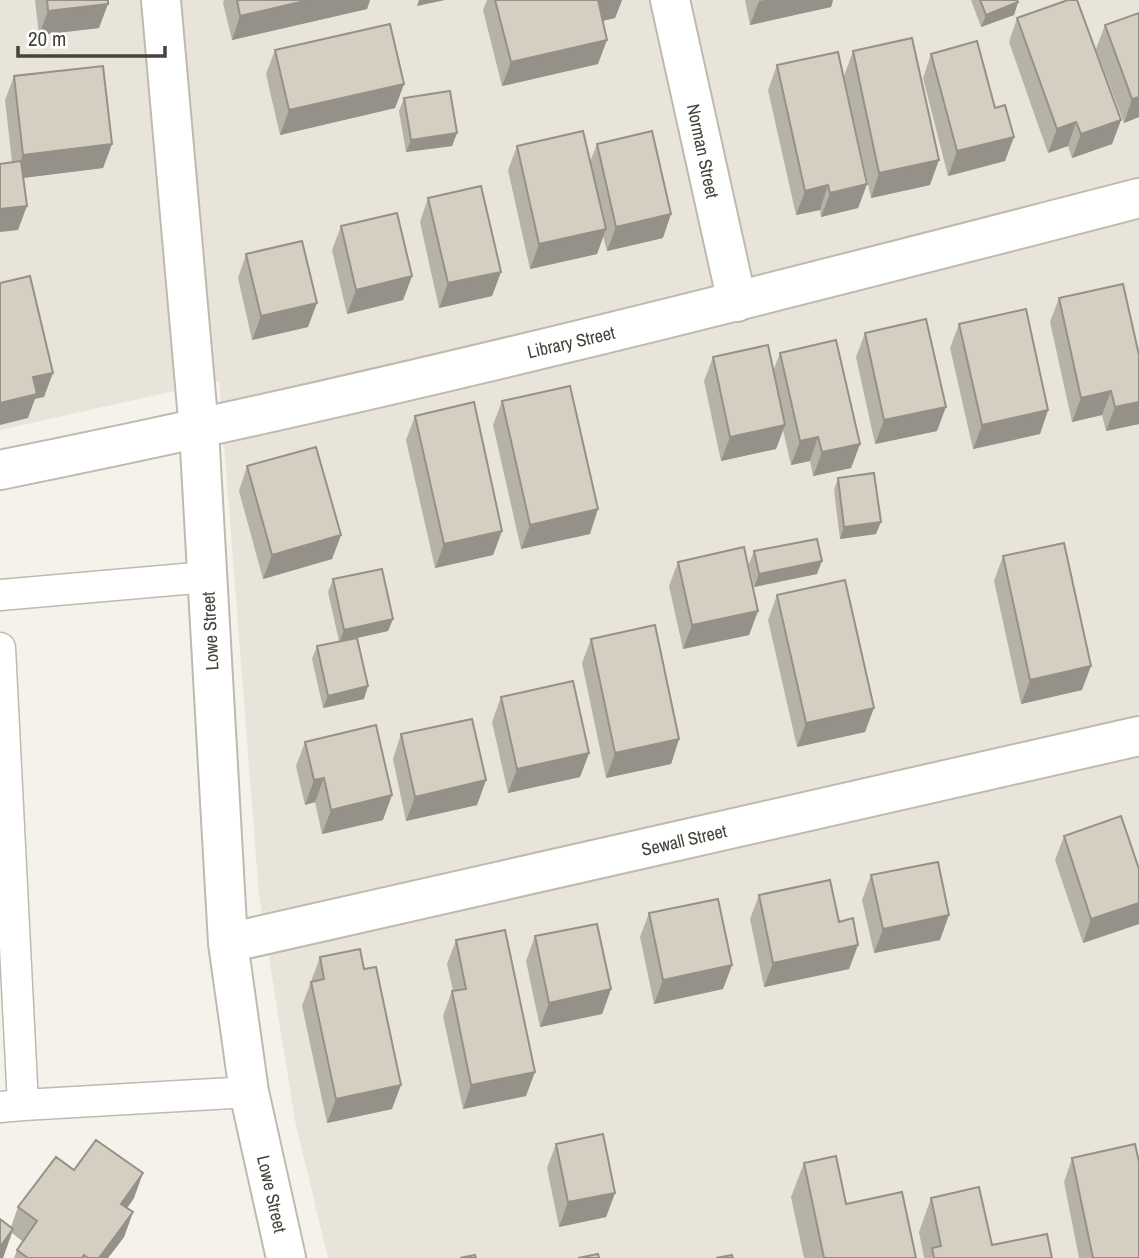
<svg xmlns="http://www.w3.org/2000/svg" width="1139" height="1258" viewBox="0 0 1139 1258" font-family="'Archivo Narrow',sans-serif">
<rect width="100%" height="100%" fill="#f4f2eb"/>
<path fill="#e8e4da" d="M0,0h1139v1258h-811l-33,-137 -36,-226 -40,-514 -219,49z"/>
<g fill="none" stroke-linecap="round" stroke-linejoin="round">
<defs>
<path id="service" d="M0,595l207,-18
M0,648l23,457 -23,2
M23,1105l226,-13"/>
<path id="minor" d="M161,0l38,430 29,513 21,149 37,166
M670,0l67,302
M0,470c383,-77 761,-174 1139,-272
M228,943l911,-207"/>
</defs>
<use href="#service" stroke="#bfbaae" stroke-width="33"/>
<use href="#minor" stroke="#bfbaae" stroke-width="42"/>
<use href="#service" stroke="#fff" stroke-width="30"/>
<use href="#minor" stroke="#fff" stroke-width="38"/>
</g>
<path fill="#b7b2a7" d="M35,0h73l-9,28 -60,7z
M224,0h146l-3,9 -135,31 -9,-37z
M487,0h135l-7,18 -13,3 -4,43 -96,22 -19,-76z
M745,0h88l-2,7 -81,18z
M971,0h46l1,2 -4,13 -33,12z
M1017,18l104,102 -9,24 -40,14 -4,-12 -20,7 -39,-111z
M1105,25l34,92 -15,6 -28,-74z
M275,50l129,34 -9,24 -115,27 -14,-61z
M853,51l77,134 -59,13 -27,-122z
M931,54l74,107 -57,15 -25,-98z
M777,65l90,119 -9,24 -37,9 -1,-7 -24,5 -28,-125z
M14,76l98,68 -9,24 -80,10 -5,52 -6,-68 -7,-62z
M404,98l53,35 -5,13 -46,6 -7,-41z
M597,144l66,94 -56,13 -4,-15 -6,18 -67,15 -22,-99 9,-24 73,16z
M428,198l73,74 -9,24 -53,12 -19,-86z
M341,226l71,50 -9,24 -56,14 -15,-64z
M246,254l62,73 -56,13 -14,-62z
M1059,298l80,57v69l-33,7 -4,-16 -30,7 -22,-100z
M959,324l89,86 -8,24 -67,15 -23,-101z
M865,333l72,98 -62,13 -19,-87z
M780,353l80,91 -9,24 -38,8 -3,-15 -19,4 -8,-35 -7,19 -55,12 -17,-80 9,-24 60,14z
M502,401l88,133 -69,15 -28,-124z
M415,416l87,115 -9,24 -58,13 -29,-128z
M247,466l94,69 -9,24 -69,20 -24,-88z
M838,478l38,56 -36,5 -6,-49z
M754,551l63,23 -63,13 -5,-23z
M1003,556l79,134 -61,14 -27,-123z
M678,562l80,49 -9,24 -66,14 -14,-63z
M333,579l60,40 -5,12 -31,7 7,61 -41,9 -11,-49 5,-13 22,-5 -11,-49z
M777,595l88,137 -68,15 -29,-127z
M591,639l88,100 -8,25 -65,14 -24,-115z
M501,697l88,56 -9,24 -72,16 -16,-71z
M401,734l85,46 -9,25 -71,16 -13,-62z
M305,742l78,78 -61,14 -7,-32 -10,3 -9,-39z
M1064,836l75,33v55l-56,19 -28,-83z
M871,875l69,65 -66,13 -12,-53z
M759,895l80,27 19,23 -9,24 -85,18 -14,-68z
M649,913l83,52 -9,24 -69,15 -14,-67z
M535,936l76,53 -9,25 -62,13 -14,-66z
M456,940l70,156 -63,13 -20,-93 9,-25h1l-6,-27z
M320,957l44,12 28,140 -65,14 -25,-117z
M556,1144l59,49 -9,24 -47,10 -12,-59z
M1072,1158l67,100h-60l-15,-76z
M804,1163l42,41 70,54h-112l-13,-61z
M74,1170l60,28 -7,10 6,4 -9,25 -16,21h-94l3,-8 6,-8 -11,-9 -9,25h-3l18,-51z
M931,1198l61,47 60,13h-128l-5,-26z"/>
<path fill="#959188" d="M309,0h61l-3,9 -135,31 8,-24z
M419,0h26l-28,6z
M597,0h25l-7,18 -26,6z
M764,0h69l-2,7 -81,18 9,-24z
M1018,2l-4,13 -33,12 5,-12z
M108,4l-9,24 -60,7 9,-24z
M607,40l-9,24 -96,22 9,-24z
M404,84l-9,24 -115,27 9,-25z
M1139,97v20l-15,6 8,-24z
M1121,120l-9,24 -40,14 9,-24z
M1076,122l-8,24 -20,7 9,-24z
M457,133l-5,13 -46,6 5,-12z
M1014,137l-9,24 -57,15 9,-25z
M112,144l-9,24 -89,11 9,-24z
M939,160l-9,25 -59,13 8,-25z
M867,184l-9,24 -37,9 9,-24z
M828,185l-8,25 -24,5 9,-24z
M27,206l-9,24 -18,2v-23z
M671,214l-8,24 -56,13 9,-24z
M606,229l-9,25 -67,15 9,-25z
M501,272l-9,24 -53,12 9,-25z
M412,276l-9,24 -56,14 9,-24z
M317,303l-9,24 -56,13 9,-24z
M53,373l-9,24 -9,2 -7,19 -28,7v-22l33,-26z
M1111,391l-9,24 -30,7 9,-24z
M1139,402v22l-33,7 9,-24z
M946,407l-9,24 -62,13 9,-24z
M1048,410l-8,24 -67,15 9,-24z
M785,425l-9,24 -55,12 9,-24z
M818,437l-8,24 -19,4 9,-24z
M860,444l-9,24 -38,8 9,-24z
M598,509l-8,25 -69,15 9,-24z
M881,522l-5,12 -36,5 4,-12z
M502,531l-9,24 -58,13 9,-24z
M341,535l-9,24 -69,20 9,-24z
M822,561l-5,13 -63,13 5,-13z
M758,611l-9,24 -66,14 9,-24z
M393,619l-5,12 -49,11 5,-12z
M1091,666l-9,24 -61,14 9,-24z
M368,686l-4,13 -41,9 5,-12z
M874,708l-9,24 -68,15 9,-24z
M679,739l-8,25 -65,14 9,-25z
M589,753l-9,24 -72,16 9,-24z
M324,778l-9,24 -10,3 9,-25z
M486,780l-9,25 -71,16 9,-24z
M392,795l-9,25 -61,14 9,-24z
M1139,903v21l-56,19 8,-24z
M949,915l-9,25 -66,13 9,-24z
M858,945l-9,24 -85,18 9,-24z
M732,965l-9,24 -69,15 9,-24z
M611,989l-9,25 -62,13 9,-24z
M535,1072l-9,24 -63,13 8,-24z
M401,1085l-9,24 -65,14 9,-24z
M143,1173l-9,25 -21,30 8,-24z
M615,1193l-9,24 -47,10 9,-25z
M133,1212l-9,25 -16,21h-9z
M13,1229l-10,29h-3v-11z"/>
<path fill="#d5cfc2" stroke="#959188" stroke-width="2" d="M47,0h61v4l-60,7z
M237,0h72l-69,16z
M495,0h103l9,40 -96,22z
M980,0h37l1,2 -32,13z
M1068,0h9l44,120 -40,14 -5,-12 -19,7 -40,-111z
M1139,13v84l-7,2 -27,-74z
M390,24l14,60 -115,26 -14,-60z
M912,38l27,122 -60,13 -26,-122z
M977,41l18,67 10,-3 9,32 -57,14 -26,-97z
M838,52l29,132 -37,9 -2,-8 -23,6 -28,-126z
M103,66l9,78 -89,11 -9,-79z
M450,91l7,42 -46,7 -7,-42z
M583,131l23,98 -67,15 -22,-98z
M652,131l19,83 -55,13 -19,-83z
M21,161l6,45 -27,3v-45z
M481,186l20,86 -53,11 -20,-85z
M397,213l15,63 -56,14 -15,-64z
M302,241l15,62 -56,13 -15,-62z
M30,276l23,97 -20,4 4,17 -37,9v-120z
M1123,284l16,71v47l-24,5 -4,-16 -30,7 -22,-100z
M1026,309l22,101 -66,15 -23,-101z
M926,319l20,88 -62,13 -19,-87z
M836,340l24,104 -38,8 -4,-15 -18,4 -20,-88z
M768,345l17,80 -55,12 -17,-80z
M570,386l28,123 -68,16 -28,-124z
M474,402l28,129 -58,13 -29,-128z
M316,447l25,88 -69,20 -25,-89z
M874,473l7,49 -37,5 -6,-49z
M817,539l5,22 -63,13 -5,-23z
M1064,543l27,123 -61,14 -27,-124z
M744,547l14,64 -66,14 -14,-63z
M382,569l11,50 -49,11 -11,-51z
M845,580l29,128 -68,15 -29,-128z
M655,625l24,114 -64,14 -24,-114z
M357,638l11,48 -40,10 -11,-50z
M573,681l16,72 -72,16 -16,-72z
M472,719l14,61 -71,17 -14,-63z
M376,725l16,70 -61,15 -7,-32 -10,2 -9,-38z
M1121,816l18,53v34l-48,16 -27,-83z
M938,862l11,53 -66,14 -12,-54z
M830,880l9,42 14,-4 5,27 -85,18 -14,-68z
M718,899l14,66 -69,15 -14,-67z
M597,924l14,65 -62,14 -14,-67z
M505,930l30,142 -64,13 -19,-94 14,-2 -10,-49z
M360,949l4,20 12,-2 25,118 -65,14 -25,-117 13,-3 -4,-22z
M603,1134l12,59 -47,9 -12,-58z
M96,1140l47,33 -22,31 12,8 -34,46h-11l-4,-3 -2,3h-54l-11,-8 20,-29 -19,-14 38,-50 18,13z
M1135,1144l4,18v96h-46l-21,-100z
M836,1156l10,48 56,-12 14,66h-92l-20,-95z
M979,1187l13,58 55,-11 5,24h-118l-2,-10 9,-2 -10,-48z
M0,1219l13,10 -13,18z
M598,1254l1,4h-21z
M475,1255l1,3h-16z
M732,1255l1,3h-17z"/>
<g text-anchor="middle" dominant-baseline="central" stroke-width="6" stroke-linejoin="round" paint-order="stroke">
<g font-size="18" fill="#48433a" stroke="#fff">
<text transform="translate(703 151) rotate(78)">Norman Street</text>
<text transform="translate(571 342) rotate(-13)">Library Street</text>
<text transform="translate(210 631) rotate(-93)">Lowe Street</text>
<text transform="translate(684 840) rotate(-13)">Sewall Street</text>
<text transform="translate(272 1194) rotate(77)">Lowe Street</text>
</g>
</g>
<path d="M18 46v10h147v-10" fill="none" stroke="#48433a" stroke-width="3.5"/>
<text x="28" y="46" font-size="21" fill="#48433a" stroke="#ffffff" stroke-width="5" paint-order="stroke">20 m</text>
</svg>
